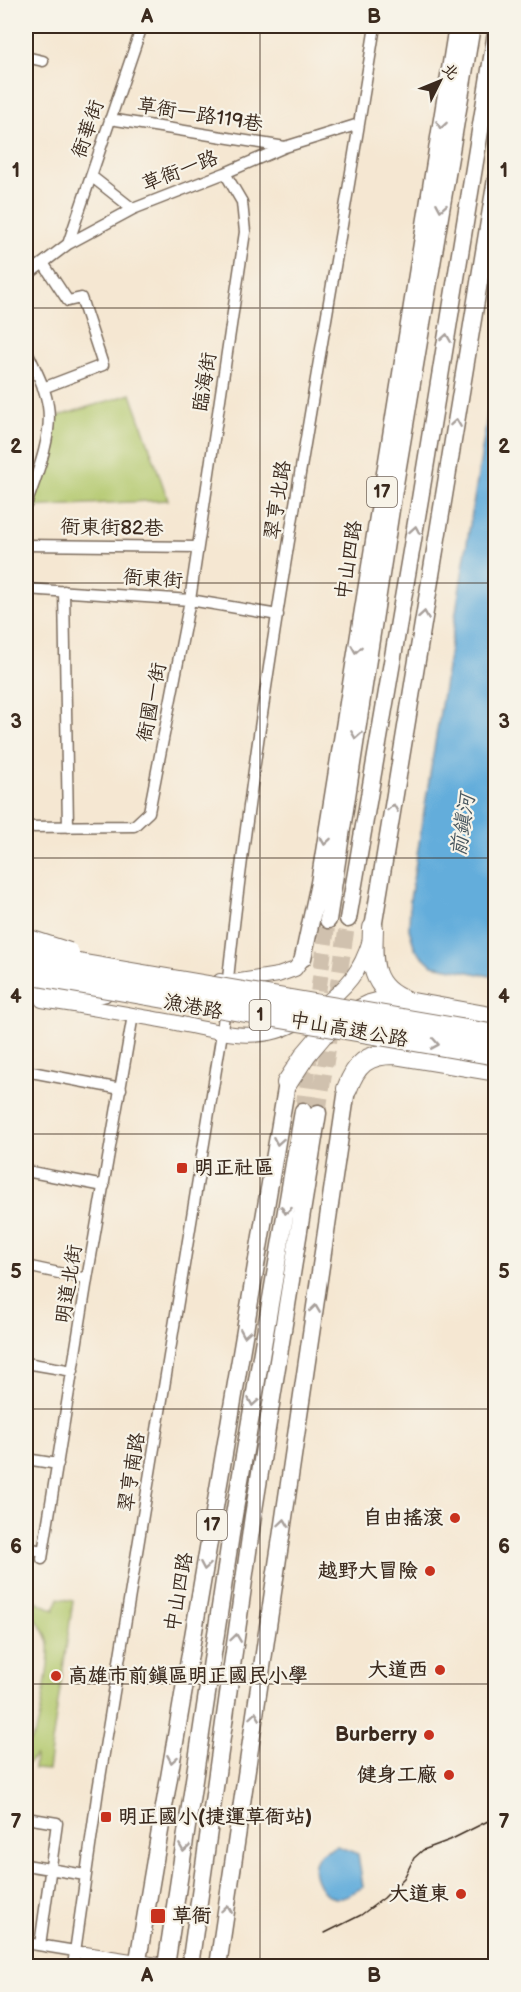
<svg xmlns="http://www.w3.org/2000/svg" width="521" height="1992" viewBox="0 0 521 1992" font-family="'Balsamiq Sans','LXGW WenKai TC',sans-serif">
<rect width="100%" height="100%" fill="#f7f3e8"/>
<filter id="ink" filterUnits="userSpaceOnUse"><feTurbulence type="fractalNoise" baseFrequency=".0167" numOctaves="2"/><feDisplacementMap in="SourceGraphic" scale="12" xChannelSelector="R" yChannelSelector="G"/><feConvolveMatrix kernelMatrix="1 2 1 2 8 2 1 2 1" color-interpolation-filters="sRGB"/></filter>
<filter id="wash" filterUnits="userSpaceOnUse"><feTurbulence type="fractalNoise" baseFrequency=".008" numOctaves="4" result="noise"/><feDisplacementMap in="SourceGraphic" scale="24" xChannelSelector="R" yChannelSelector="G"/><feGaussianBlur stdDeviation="1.35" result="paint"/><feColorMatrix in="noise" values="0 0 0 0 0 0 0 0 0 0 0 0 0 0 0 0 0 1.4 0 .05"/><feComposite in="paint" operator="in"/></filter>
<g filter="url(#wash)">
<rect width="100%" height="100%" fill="#f5e7d2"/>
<path fill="#b1c76b" stroke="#767844" stroke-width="1.5" d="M131,394l37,106 -138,7 18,-44 4,-45z
M26,1596l28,14 5,-12 14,3 -25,169 -14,-1 1,-13 -9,9v-19c4,-4 7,-9 10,-15 4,-10 15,-77 13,-87 -3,-13 -12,-26 -23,-32z"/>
<path fill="#64addb" stroke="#506c7c" stroke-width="1.5" d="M495,368l1,609h-1l-63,-12 -17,-16 -6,-20 1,-30z
M337,1846l21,8 5,33c-7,4 -18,11 -27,11 -14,-1 -24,-22 -21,-34 3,-11 13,-15 22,-18z"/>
</g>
<g filter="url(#ink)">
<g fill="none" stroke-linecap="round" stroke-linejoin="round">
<path stroke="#d0c1ae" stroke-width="16" stroke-dasharray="16 8" stroke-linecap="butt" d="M315,1015l13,-95
M303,1111l8,-65
M318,1113l30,-194"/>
<defs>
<path id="minor" d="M26,57l17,4
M110,119l175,28
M91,176l42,33
M68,244l74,-218
M43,263l25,38 13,-3 22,67 -60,23
M26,276l42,-32 65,-35 92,-36 60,-26 74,-23
M26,349c8,18 19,37 22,57 5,30 -12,71 -22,99
M26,545l172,2
M26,589l164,11 88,15
M64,591l4,236
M26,827l108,-1 15,-14 41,-212 55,-368 -3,-30 -17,-29
M227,988c34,-323 97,-642 148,-962
M26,1071l95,18
M26,1171l78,15
M26,1266l61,13
M26,1363l47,8
M26,1459l32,5
M26,1548l17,3
M42,1559l45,-280 46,-264
M26,1818l31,5 -17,122
M26,1865l59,10
M26,1943l55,9
M73,1966l25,-176 124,-757 3,-29"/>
<path id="tertiary" d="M220,981l7,2 51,-8 17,-6 8,-11
M42,1000c40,6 79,13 119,20 44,7 96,29 138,1
M320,1007c26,-18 41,-36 50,-67
M85,1954l79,12"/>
<path id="primary" d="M348,919l72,-420 76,-466
M328,920l66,-430 78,-464
M373,928l123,-749
M303,958l16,-75 138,-857
M137,1966l150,-883
M166,1966l67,-445 70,-410
M190,1966l63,-450 65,-403
M218,1966l129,-877"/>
<path id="motorway" d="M373,928c-1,32 -4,59 32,73
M26,990l16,3 61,-1
M287,1083l19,-29 17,-20 26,-19 21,-10 15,-4 22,1 89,16
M347,1089c9,-25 20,-35 47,-35l102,17"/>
</defs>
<use href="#minor" stroke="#7c6c5d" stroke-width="13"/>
<use href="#tertiary" stroke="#7c6c5d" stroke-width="16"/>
<use href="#primary" stroke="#7c6c5d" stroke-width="19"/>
<use href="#motorway" stroke="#7c6c5d" stroke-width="22"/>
<use href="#minor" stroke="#fff" stroke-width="10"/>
<use href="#tertiary" stroke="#fff" stroke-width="14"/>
<use href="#primary" stroke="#fff" stroke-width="16"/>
<use href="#motorway" stroke="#fff" stroke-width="20"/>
<path stroke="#3b2a1e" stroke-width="1.5" d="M325,1933l36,-18 23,-17 20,-20 10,-20 9,-8 27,-10 46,-23"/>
<defs>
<path id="motorway-bridge" d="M26,939l43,14
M26,955l470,80
M26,974l470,81"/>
</defs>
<use href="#motorway-bridge" stroke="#7c6c5d" stroke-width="22" stroke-linecap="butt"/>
<use href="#motorway-bridge" stroke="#fff" stroke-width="20"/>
</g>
<defs><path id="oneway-chevron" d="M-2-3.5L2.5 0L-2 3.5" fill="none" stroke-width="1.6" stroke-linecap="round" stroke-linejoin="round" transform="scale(1.5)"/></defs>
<g stroke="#a79f9a">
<use href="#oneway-chevron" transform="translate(441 125) rotate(99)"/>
<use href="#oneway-chevron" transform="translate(441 207) rotate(100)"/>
<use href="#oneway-chevron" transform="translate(446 338) rotate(-81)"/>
<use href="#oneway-chevron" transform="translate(456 423) rotate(-81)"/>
<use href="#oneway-chevron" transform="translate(415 530) rotate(-80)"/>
<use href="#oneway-chevron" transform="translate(424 615) rotate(-81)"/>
<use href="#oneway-chevron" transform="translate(356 649) rotate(99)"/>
<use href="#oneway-chevron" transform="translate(356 735) rotate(99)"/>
<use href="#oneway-chevron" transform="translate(393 808) rotate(-81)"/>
<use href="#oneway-chevron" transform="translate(325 841) rotate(99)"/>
<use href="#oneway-chevron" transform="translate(435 1044) rotate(10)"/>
<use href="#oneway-chevron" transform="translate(278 1141) rotate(100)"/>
<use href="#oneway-chevron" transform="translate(286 1210) rotate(100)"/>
<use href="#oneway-chevron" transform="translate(315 1309) rotate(-82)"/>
<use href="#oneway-chevron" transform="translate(245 1333) rotate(100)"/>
<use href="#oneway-chevron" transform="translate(253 1402) rotate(100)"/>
<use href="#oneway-chevron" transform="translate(284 1523) rotate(-82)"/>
<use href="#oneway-chevron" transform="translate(205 1566) rotate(100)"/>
<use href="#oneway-chevron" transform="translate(236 1638) rotate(-82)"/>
<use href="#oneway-chevron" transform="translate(255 1716) rotate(-82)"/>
<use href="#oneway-chevron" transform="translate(172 1759) rotate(100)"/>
<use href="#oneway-chevron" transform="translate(184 1848) rotate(99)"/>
<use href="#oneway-chevron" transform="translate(227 1909) rotate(-82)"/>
</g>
</g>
<path fill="none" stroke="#3b2a1e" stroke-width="1.5" stroke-opacity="0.55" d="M260,26v1940M26,308h470M26,583h470M26,858h470M26,1134h470M26,1409h470M26,1684h470"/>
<g fill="#c8321e" stroke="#f7f3e8" stroke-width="2">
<rect x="176" y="1162" width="12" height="12" rx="3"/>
<circle cx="455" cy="1518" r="6"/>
<circle cx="430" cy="1571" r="6"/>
<circle cx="440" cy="1670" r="6"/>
<circle cx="56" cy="1676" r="6"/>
<circle cx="429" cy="1735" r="6"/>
<circle cx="449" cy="1775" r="6"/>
<rect x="100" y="1811" width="12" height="12" rx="3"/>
<circle cx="461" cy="1894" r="6"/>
<rect x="150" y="1908" width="16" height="16" rx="3"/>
</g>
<g text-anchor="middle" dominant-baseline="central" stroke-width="4.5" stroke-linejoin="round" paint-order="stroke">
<g fill="#f7f3e8" stroke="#73665b" stroke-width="1.5">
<rect x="367" y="477" width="30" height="30" rx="4.5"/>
<rect x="249.5" y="1000" width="21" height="30" rx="4.5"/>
<rect x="197" y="1510" width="30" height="30" rx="4.5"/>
</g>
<g font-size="18" font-weight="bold" fill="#3b2a1e">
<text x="382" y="492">17</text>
<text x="260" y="1015">1</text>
<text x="212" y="1525">17</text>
</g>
<g font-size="20" fill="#3b2a1e" stroke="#f7f3e8">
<text transform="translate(200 115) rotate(9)">草衙一路119巷</text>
<text transform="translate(88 129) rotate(-71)">衙華街</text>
<text transform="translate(180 171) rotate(-21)">草衙一路</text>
<text transform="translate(205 382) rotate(-81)">臨海街</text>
<text transform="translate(278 500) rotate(-81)">翠亨北路</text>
<text transform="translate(112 528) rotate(1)">衙東街82巷</text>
<text transform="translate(349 560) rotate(-81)">中山四路</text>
<text transform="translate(153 579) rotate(4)">衙東街</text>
<text transform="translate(152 702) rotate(-79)">衙國一街</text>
<text transform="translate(193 1007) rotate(11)">漁港路</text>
<text transform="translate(349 1030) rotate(10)">中山高速公路</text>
<text transform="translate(69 1284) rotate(-81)">明道北街</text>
<text transform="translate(132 1472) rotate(-81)">翠亨南路</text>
<text transform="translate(179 1592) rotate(-80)">中山四路</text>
</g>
<g font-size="20" font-weight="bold" fill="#3b2a1e" stroke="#f7f3e8" text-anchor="end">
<text x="194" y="1168" text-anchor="start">明正社區</text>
<text x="443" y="1518">自由搖滾</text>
<text x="418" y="1571">越野大冒險</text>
<text x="428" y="1670">大道西</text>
<text x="68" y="1676" text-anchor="start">高雄市前鎮區明正國民小學</text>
<text x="417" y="1735">Burberry</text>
<text x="437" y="1775">健身工廠</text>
<text x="118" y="1817" text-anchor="start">明正國小(捷運草衙站)</text>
<text x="449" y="1894">大道東</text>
<text x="172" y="1916" text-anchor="start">草衙</text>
</g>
<g font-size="21" font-style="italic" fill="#495860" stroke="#f7f3e8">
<text transform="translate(463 825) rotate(-81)">前鎮河</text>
</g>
</g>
<rect width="521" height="1992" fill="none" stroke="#f7f3e8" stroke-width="66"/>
<g transform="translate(440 81) rotate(47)" stroke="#f7f3e8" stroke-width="4.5" paint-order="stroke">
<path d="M0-4.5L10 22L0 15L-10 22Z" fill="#3b2a1e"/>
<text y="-9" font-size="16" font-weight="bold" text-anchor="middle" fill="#3b2a1e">北</text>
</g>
<rect x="33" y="33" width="455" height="1926" fill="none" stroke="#3b2a1e" stroke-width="2"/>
<g font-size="20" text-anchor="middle" font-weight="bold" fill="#3b2a1e">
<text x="147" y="23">A</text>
<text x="374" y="23">B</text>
<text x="16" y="177">1</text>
<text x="504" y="177">1</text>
<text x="16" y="453">2</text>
<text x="504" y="453">2</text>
<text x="16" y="728">3</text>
<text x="504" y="728">3</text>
<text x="16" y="1003">4</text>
<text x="504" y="1003">4</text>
<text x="16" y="1278">5</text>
<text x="504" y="1278">5</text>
<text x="16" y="1553">6</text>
<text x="504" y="1553">6</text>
<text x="16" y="1828">7</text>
<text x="504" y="1828">7</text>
<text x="147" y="1982">A</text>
<text x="374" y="1982">B</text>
</g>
</svg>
